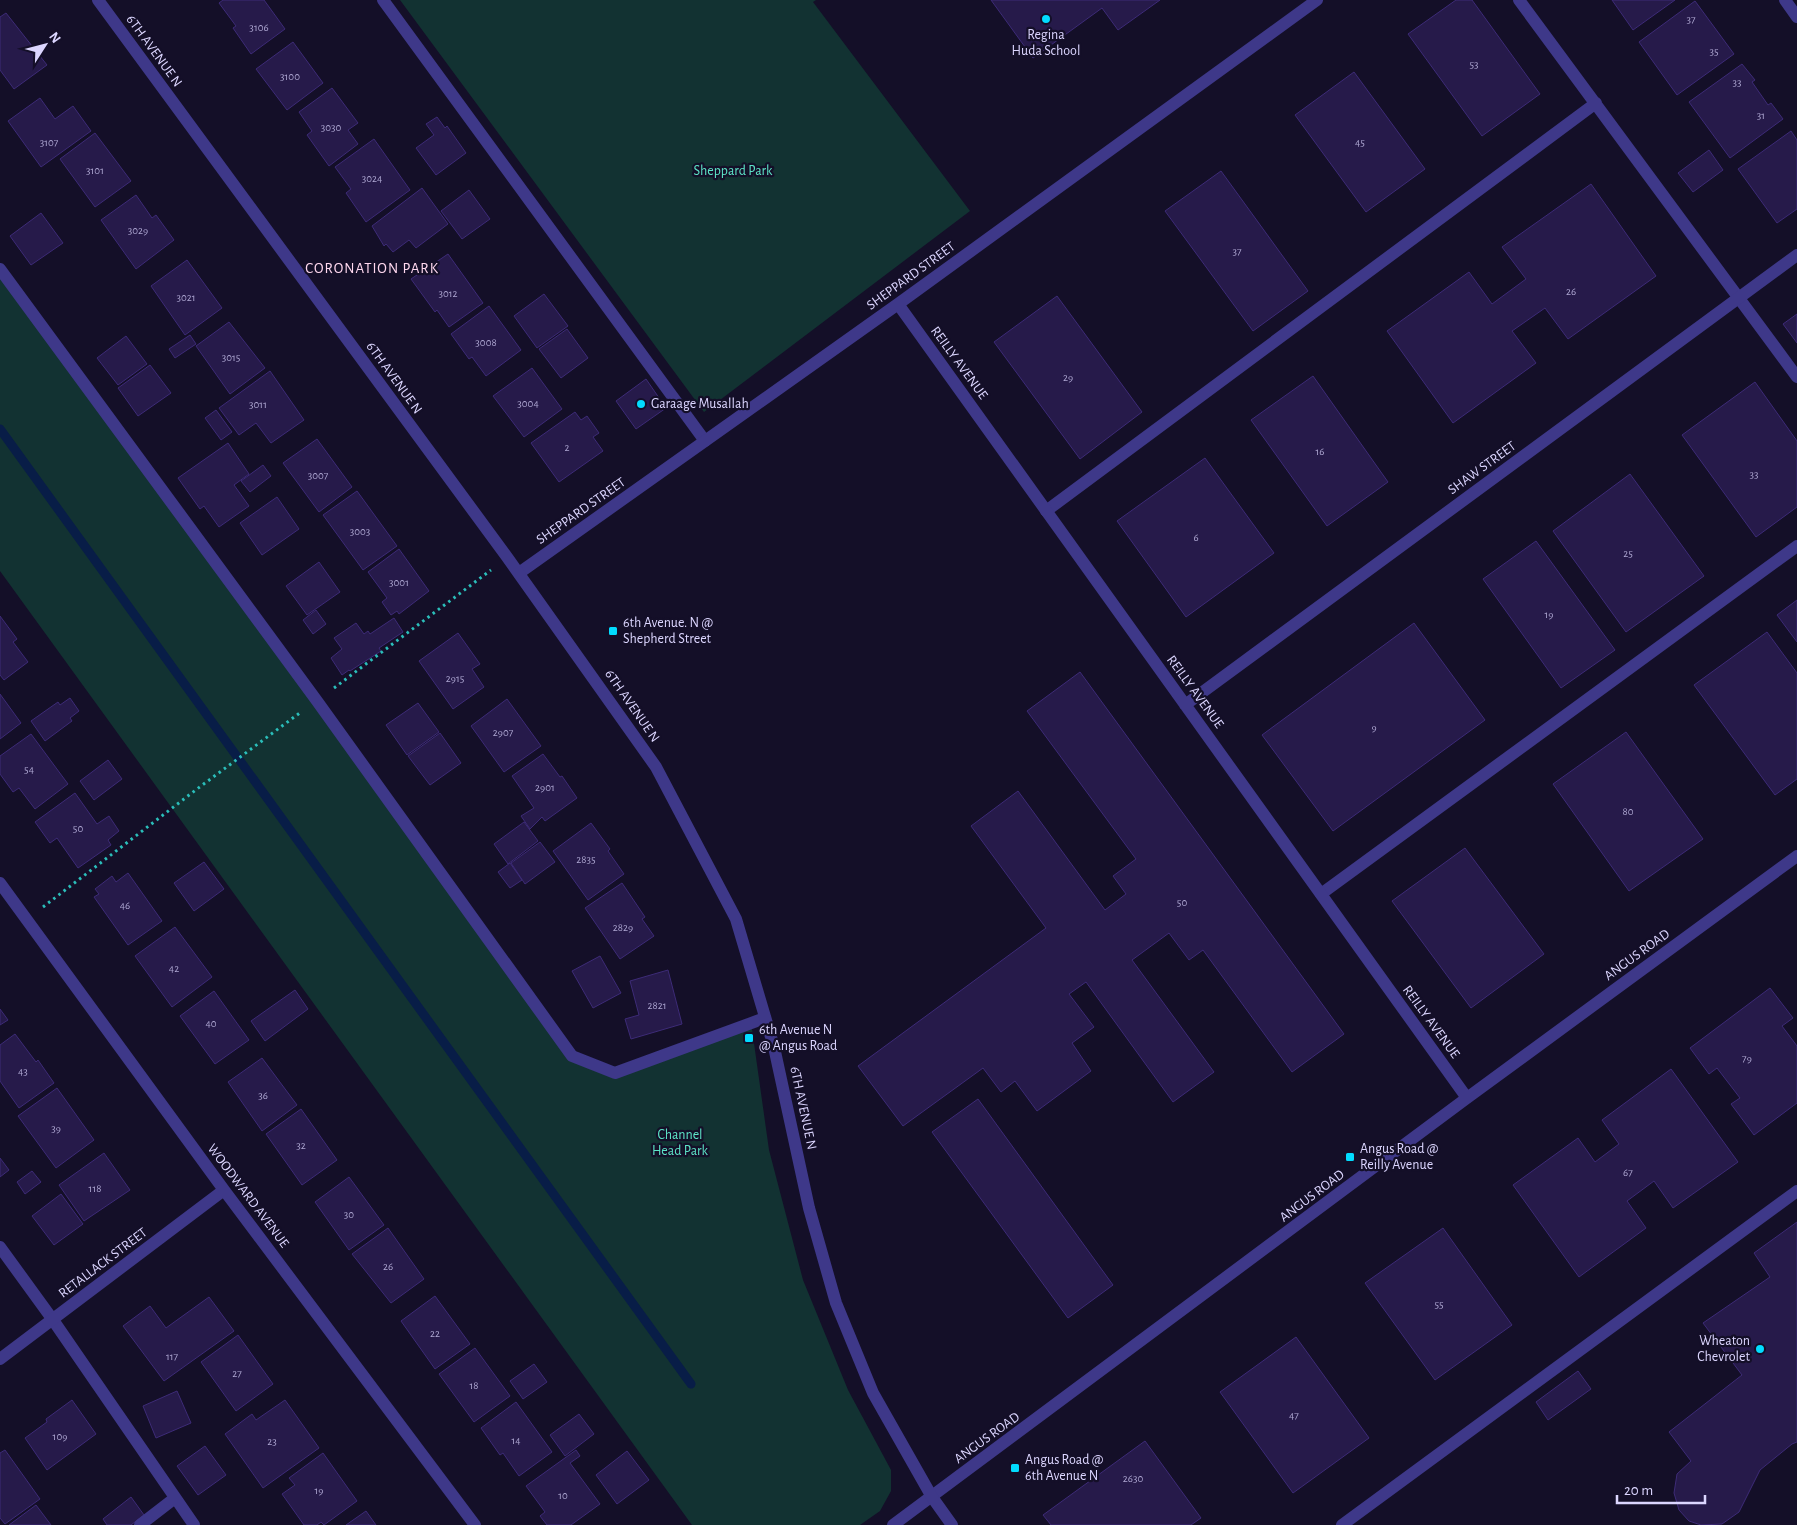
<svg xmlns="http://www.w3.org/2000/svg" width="1797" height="1525" viewBox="0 0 1797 1525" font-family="'Alegreya Sans',sans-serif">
<rect width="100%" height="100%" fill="#140f28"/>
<path fill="#123232" d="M400,0h416l-3,2 157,209 -266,201z
M0,269l572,787 43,17 136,-51 18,128 34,130 45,110 43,80v21l-11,20 -20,14h-168l-692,-954z"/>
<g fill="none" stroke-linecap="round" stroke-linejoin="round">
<path stroke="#081d47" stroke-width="9" d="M0,429l691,955"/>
</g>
<path fill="#261a4a" stroke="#3d2b77" d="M223,0h41l21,29 -34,25 -18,-26 3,-2 -17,-23z
M991,0h169l-42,30 -16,-22 -69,50z
M1456,0h16l68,94 -58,42 -74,-102z
M1612,0h63l-42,30z
M1695,1l39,53 -57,41 -38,-53z
M6,13l41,52 -33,24 -14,-19v-53z
M293,42l30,41 -36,27 -31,-41z
M1742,64l13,16 -3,2 16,23 3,-2 12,16 -53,39 -41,-56z
M1354,72l71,97 -59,43 -71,-97z
M332,88l26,35 -10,7 10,14 -29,22 -22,-31 5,-4 -13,-19z
M40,98l15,21 18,-13 18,25 -50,36 -33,-46z
M437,117l8,11 2,-2 19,27 -30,22 -20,-27 18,-13 -8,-11z
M1791,131l6,9v69l-20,14 -39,-54z
M95,133l36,48 -36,26 -35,-48z
M374,139l36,51 -44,32 -20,-29 5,-4 -16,-22z
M1709,150l14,20 -30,22 -15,-19z
M1221,171l87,120 -55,40 -88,-120z
M1591,184l65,92 -88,63 -23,-31 -33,23 24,32 -83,60 -66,-92 82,-59 23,32 34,-25 -24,-32z
M422,188l26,36 -32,24 -7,-8 -16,12 -7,-8 -2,2 -12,-20z
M469,190l21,29 -28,20 -21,-28z
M136,195l16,23 4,-3 18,25 -38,29 -35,-49z
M41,213l22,30 -32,22 -21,-29z
M448,254l35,49 -34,24 -12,-17 -2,2 -24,-33z
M187,260l35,48 -37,27 -34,-49z
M544,294l24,32 -31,22 -23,-32z
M1057,296l85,116 -62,47 -86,-117z
M489,306l32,44 -35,26 -14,-19 -3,2 -18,-25z
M1797,314v29l-14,-19z
M229,322l36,46 -35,26 -34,-48z
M567,329l21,29 -27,20 -22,-29z
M190,335l6,9 -21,14 -6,-9z
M126,336l21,28 -29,21 -21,-27z
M150,365l21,28 -33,23 -20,-28z
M532,368l30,41 -38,28 -31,-41z
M270,371l34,49 -33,23 -15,-20 -17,12 -20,-27z
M1313,376l75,106 -61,44 -76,-106z
M646,379l20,29 -30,21 -20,-28z
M1755,382l42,59v66l-41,30 -74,-102z
M216,410l16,22 -11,8 -16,-22z
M575,412l6,8 6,-4 12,17 -6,4 10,14 -44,31 -28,-39z
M317,439l35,48 -33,25 -36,-49z
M228,443l21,31 -15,11 15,21 -30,21 -15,-21 -4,3 -22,-31z
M1205,458l69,95 -88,64 -69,-96z
M263,465l8,11 -21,16 -9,-11z
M1630,474l74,102 -78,56 -73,-101z
M357,491l40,55 -34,24 -40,-55z
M277,497l22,32 -37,26 -22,-32z
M1536,541l79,109 -54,38 -78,-109z
M399,549l30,42 -30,23 -2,-3 -6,4 -9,-13 5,-4 -19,-26z
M319,562l21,30 -33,23 -21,-29z
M1797,600v42l-20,-27z
M316,610l10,14 -13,10 -10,-14z
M0,616l17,23 -4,3 15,20 -24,18 -4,-5z
M394,618l9,14 -24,16 2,3 -31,20 -1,-1 -7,5 -11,-17 11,-9 -8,-11 22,-15 8,11 4,-3 2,3z
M1414,623l71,97 -152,111 -71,-96z
M1767,632l30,41v106l-22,16 -81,-110z
M458,633l22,31 -8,5 12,18 -31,22 -34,-48z
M1080,672l264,362 -52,38 -89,-122 -14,10 -20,-27 -37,27 82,112 -41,30 -87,-120 -17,12 25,33 -22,16 19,28 -54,40 -22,-30 -14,11 -18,-24 -80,58 -45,-60 188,-138 -75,-102 47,-35 87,119 21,-16 -13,-18 23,-17 -109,-148z
M0,694l21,29 -21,16z
M70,698l9,13 -9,7 2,3 -27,20 -14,-20 27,-19 2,3z
M507,699l34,47 -37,26 -33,-46z
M418,703l21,29 -32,23 -21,-30z
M1626,732l77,107 -74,52 -76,-107z
M440,733l21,30 -31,22 -22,-29z
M31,734l37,50 -33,25 -16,-21 -6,4 -13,-18v-18z
M543,754l17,23 2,-1 15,22 -32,23 -3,-4 -12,12 -9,-13 13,-8 -22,-32z
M108,760l14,19 -28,21 -14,-19z
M75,793l22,31 12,-8 10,15 -11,9 3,5 -33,23 -21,-30 -7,5 -15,-21z
M524,822l14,19 -30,23 -14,-20z
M591,823l19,26 -2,2 16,23 -36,26 -35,-49z
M540,842l15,20 -30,22 -14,-21z
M1465,848l79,106 -73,54 -79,-107z
M204,862l20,27 -30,22 -20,-28z
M510,863l12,17 -12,8 -12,-16z
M128,873l34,48 -34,24 -34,-48 5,-3 -4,-5 17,-13 4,6z
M622,883l23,34 -3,2 12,17 -34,23 -35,-51z
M175,927l37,50 -40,30 -37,-51z
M600,956l21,37 -28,15 -21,-37z
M668,970l14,54 -51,15 -6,-20 14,-4 -9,-34z
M1770,988l23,30 -11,8 15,20v57l-43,32 -23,-31 9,-6 -23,-30 -8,6 -19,-26z
M295,990l13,19 -43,32 -14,-20z
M214,991l35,49 -34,24 -35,-48z
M0,1009l8,11 -8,5z
M15,1034l21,28 2,-2 16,23 -35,25 -19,-27v-36z
M262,1058l35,47 -35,26 -34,-49z
M1671,1069l67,93 -65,46 -19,-27 -27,20 19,27 -67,49 -66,-92 65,-47 17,24 24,-18 -17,-24z
M57,1088l37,52 -38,28 -38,-52z
M978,1099l135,186 -45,33 -136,-186z
M301,1109l36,51 -35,25 -36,-51z
M104,1153l26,37 -46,31 -25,-36z
M0,1158l9,12 -9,7z
M32,1171l9,11 -16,12 -8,-12z
M349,1177l35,48 -35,25 -34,-48z
M61,1194l22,30 -29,21 -22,-29z
M1797,1222v220l-5,2 -32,26 -21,42 -17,12 -21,1 -12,-4 -10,-11 -5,-17 3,-19 14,-13 -22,-29 73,-57 -39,-52 67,-46 -16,-24z
M388,1228l36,51 -33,24 -39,-49z
M1443,1228l69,97 -77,55 -70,-97z
M435,1296l35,48 -35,25 -34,-48z
M209,1297l25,34 -70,50 -41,-55 27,-20 16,22z
M238,1335l35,49 -37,27 -35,-49z
M1296,1337l73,101 -76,55 -73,-101z
M475,1348l35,48 -36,26 -35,-48z
M534,1364l13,18 -24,17 -13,-18z
M1578,1371l13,18 -43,31 -12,-18z
M177,1391l14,32 -35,15 -13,-32z
M72,1400l24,34 -49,36 -22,-32 22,-16 -1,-3z
M285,1400l34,48 -56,40 -38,-54 27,-20 4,6z
M516,1402l36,50 -33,24 -16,-23 -3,2 -19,-27z
M579,1414l15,20 -29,22 -15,-21z
M1145,1441l56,77 -10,7h-140l-8,-10z
M205,1446l21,29 -28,20 -21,-29z
M5,1450l35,49 -35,25 -5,-6v-65z
M576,1450l4,6 -10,7 30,41 -29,21h-24l-7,-9 5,-4 -19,-26z
M627,1451l22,29 -32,24 -21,-29z
M323,1453l34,48 -33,24 -3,-3 -4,3h-13l-22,-31 13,-9 -6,-7z
M131,1497l13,18 -13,10h-24l-4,-6z
M36,1505l15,20h-42z
M366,1511l10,14h-30z"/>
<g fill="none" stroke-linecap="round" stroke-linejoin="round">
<path stroke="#2bbeba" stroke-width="3" stroke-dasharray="2.5 4" stroke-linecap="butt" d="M334,688l157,-118
M43,907l154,-118 104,-77"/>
<path stroke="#3e3889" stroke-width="12" d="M383,0l322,441
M1519,0l278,377
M0,269l317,432 255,355 43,17 150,-55
M1046,511l550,-408
M1321,894l476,-348
M0,1247l53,73 141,205
M140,1525l35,-27
M1342,1525l455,-334"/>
<path stroke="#3e3889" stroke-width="12" d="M1785,0l12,17
M898,304l569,794
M519,573l379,-269 419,-304
M1185,705l612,-450
M0,883l224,307 251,335
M0,1359l224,-169
M893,1525l574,-427 330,-242"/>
<path stroke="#3e3889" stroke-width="12" d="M98,0l409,557 149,210 80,152 38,128 35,161 27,95 37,90 59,104 20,28"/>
</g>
<g fill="#02dcff" stroke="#140f28" stroke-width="2">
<circle cx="1046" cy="19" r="5"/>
<circle cx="641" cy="404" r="5"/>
<rect x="608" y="626" width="10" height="10" rx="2.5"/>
<rect x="744" y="1033" width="10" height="10" rx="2.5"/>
<rect x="1345" y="1152" width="10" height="10" rx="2.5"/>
<circle cx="1760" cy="1349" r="5"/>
<rect x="1010" y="1463" width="10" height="10" rx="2.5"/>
</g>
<g text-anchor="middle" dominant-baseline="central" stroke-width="4.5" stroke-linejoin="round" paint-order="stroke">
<g font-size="11" fill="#aea7d2">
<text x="1691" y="19">37</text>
<text x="259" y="27">3106</text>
<text x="1714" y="51">35</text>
<text x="1474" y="64">53</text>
<text x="290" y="76">3100</text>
<text x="1737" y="82">33</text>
<text x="1761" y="115">31</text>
<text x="331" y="127">3030</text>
<text x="49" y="142">3107</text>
<text x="1360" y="142">45</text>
<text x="95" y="170">3101</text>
<text x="372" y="178">3024</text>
<text x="138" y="230">3029</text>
<text x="1237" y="251">37</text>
<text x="1571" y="291">26</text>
<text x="448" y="293">3012</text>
<text x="186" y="297">3021</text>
<text x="486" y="342">3008</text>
<text x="231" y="357">3015</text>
<text x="1068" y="377">29</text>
<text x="528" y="403">3004</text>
<text x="258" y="404">3011</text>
<text x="567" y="447">2</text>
<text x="1320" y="451">16</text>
<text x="1754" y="474">33</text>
<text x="318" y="475">3007</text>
<text x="360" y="531">3003</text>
<text x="1196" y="537">6</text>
<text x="1628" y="553">25</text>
<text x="399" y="582">3001</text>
<text x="1549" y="614">19</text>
<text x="455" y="678">2915</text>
<text x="1374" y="727">9</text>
<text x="503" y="732">2907</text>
<text x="29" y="769">54</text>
<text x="545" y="787">2901</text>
<text x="1628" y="811">80</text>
<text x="78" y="828">50</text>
<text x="586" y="859">2835</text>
<text x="1182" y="902">50</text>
<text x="125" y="905">46</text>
<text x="623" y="927">2829</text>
<text x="174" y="968">42</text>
<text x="657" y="1005">2821</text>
<text x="211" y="1023">40</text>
<text x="1747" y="1058">79</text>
<text x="23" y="1071">43</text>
<text x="263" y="1095">36</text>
<text x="56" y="1128">39</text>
<text x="301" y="1145">32</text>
<text x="1628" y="1172">67</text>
<text x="95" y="1188">118</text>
<text x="349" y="1214">30</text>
<text x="388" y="1266">26</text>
<text x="1439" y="1304">55</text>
<text x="435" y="1333">22</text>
<text x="172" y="1356">117</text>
<text x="237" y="1373">27</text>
<text x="474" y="1385">18</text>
<text x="1294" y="1415">47</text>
<text x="60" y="1436">109</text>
<text x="516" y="1440">14</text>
<text x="272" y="1441">23</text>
<text x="1133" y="1478">2630</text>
<text x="319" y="1490">19</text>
<text x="563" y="1495">10</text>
</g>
<g font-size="14" fill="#dcd6ff" stroke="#140f28" text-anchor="start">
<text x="1046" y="35" text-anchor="middle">Regina<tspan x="1046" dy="16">Huda School</tspan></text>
<text x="651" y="404">Garaage Musallah</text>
<text x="623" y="623">6th Avenue. N @<tspan x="623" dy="16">Shepherd Street</tspan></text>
<text x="759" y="1030">6th Avenue N<tspan x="759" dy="16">@ Angus Road</tspan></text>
<text x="1360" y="1149">Angus Road @<tspan x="1360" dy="16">Reilly Avenue</tspan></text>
<text x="1750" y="1341" text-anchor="end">Wheaton<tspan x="1750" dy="16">Chevrolet</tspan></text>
<text x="1025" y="1460">Angus Road @<tspan x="1025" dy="16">6th Avenue N</tspan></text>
</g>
<g font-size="14" fill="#dcd6ff" stroke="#140f28">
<text transform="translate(154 51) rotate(54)">6TH AVENUE N</text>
<text transform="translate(911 276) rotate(-36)">SHEPPARD STREET</text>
<text transform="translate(959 363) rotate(54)">REILLY AVENUE</text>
<text transform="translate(394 378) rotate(54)">6TH AVENUE N</text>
<text transform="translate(1482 468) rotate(-36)">SHAW STREET</text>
<text transform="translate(581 511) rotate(-35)">SHEPPARD STREET</text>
<text transform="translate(1195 692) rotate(54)">REILLY AVENUE</text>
<text transform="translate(632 706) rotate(55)">6TH AVENUE N</text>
<text transform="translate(1637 955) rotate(-36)">ANGUS ROAD</text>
<text transform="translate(1431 1022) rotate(54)">REILLY AVENUE</text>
<text transform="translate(803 1108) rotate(78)">6TH AVENUE N</text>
<text transform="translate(248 1196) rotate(53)">WOODWARD AVENUE</text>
<text transform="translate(1312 1196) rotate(-37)">ANGUS ROAD</text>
<text transform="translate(103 1263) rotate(-37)">RETALLACK STREET</text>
<text transform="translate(987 1438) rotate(-36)">ANGUS ROAD</text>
</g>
<g font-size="14" fill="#5de4c7" stroke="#140f28">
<text x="733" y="171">Sheppard Park</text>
<text x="680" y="1135">Channel<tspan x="680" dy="16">Head Park</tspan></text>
</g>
<g font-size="15" letter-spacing="1" fill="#ffd8ef" stroke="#140f28">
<text x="372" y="268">CORONATION PARK</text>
</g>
</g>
<g transform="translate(45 45) rotate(54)" stroke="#140f28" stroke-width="4" paint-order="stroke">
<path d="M0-4L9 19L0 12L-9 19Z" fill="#dcd6ff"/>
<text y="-8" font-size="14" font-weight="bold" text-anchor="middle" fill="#dcd6ff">N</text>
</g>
<path d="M1617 1495v8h88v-8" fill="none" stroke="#dcd6ff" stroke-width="2.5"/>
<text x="1624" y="1495" font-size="15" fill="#dcd6ff" stroke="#140f28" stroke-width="4" paint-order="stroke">20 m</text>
</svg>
